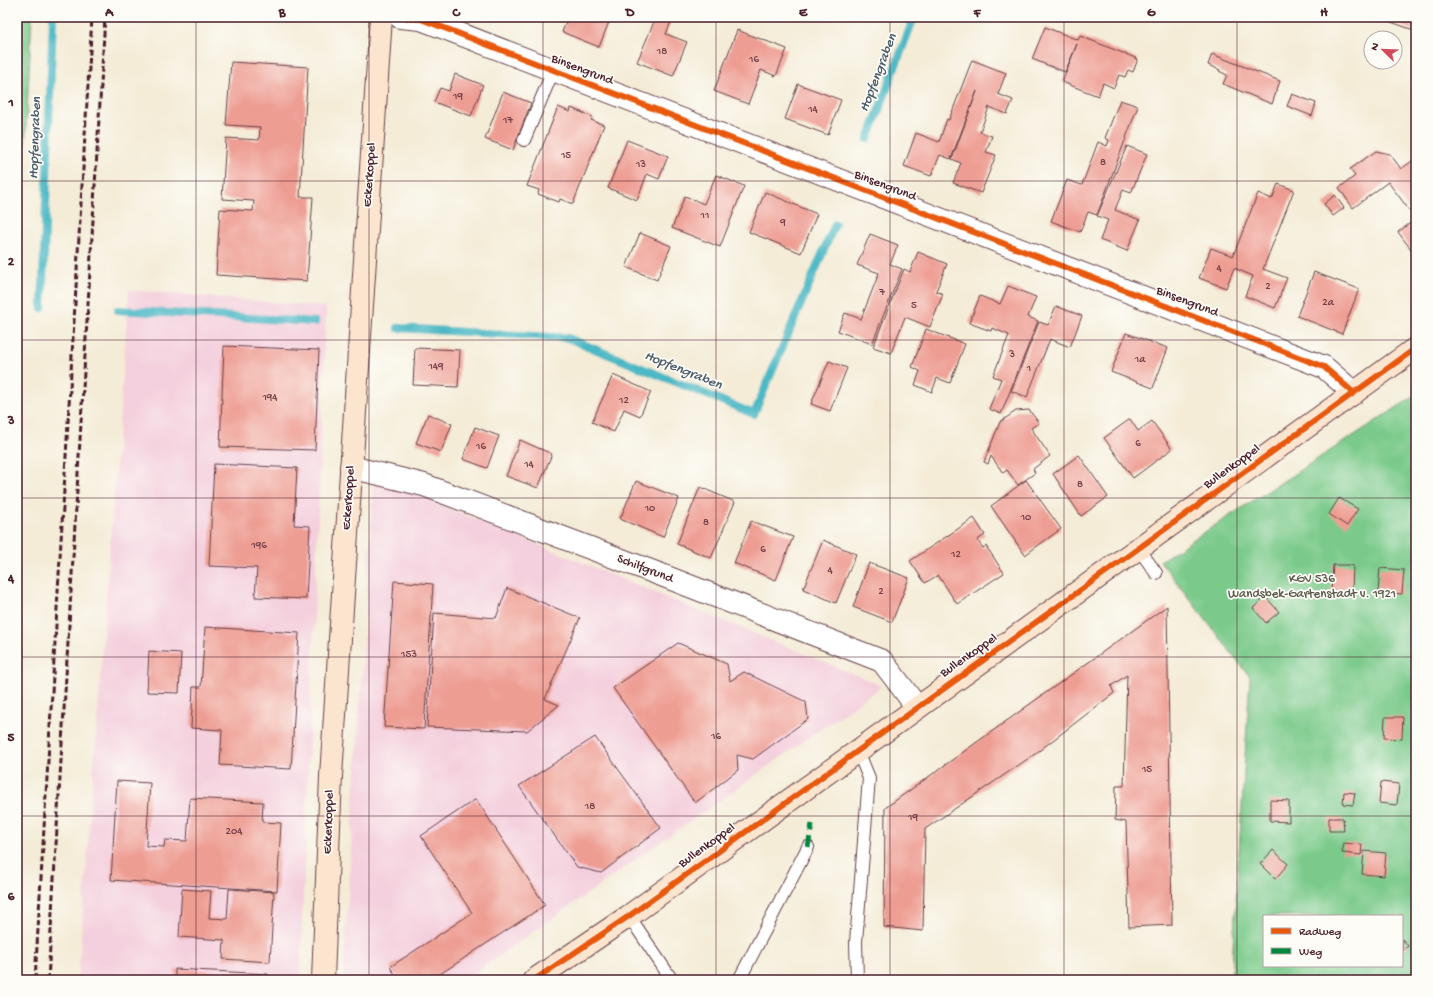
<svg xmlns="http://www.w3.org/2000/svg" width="1433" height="997" viewBox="0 0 1433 997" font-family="'Gochi Hand',sans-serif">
<rect width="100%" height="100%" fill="#fdfcf7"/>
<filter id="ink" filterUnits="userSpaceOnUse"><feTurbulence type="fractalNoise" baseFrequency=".025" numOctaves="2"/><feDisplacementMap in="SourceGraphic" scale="8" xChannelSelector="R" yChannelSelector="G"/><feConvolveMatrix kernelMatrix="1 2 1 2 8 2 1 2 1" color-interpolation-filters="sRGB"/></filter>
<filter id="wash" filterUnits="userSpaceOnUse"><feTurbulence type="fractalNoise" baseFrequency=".012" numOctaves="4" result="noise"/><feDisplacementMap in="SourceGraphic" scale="16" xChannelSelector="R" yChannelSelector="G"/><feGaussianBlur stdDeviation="0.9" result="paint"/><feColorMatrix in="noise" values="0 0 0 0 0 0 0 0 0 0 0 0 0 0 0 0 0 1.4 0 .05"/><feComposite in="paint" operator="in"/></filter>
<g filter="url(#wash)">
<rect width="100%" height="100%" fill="#f4ecd7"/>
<path fill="#f4cfdd" d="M129,290l197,17 -26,673h-222z
M374,477l508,209 -417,294h-122z"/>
<path fill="#7bca8b" stroke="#62745b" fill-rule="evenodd" d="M17,17h15l-15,281z
M1416,395v585h-185l19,-303 -90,-116zM1264,916h138v50h-138z"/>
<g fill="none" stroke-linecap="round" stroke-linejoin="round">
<path stroke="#4bb8c5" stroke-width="8" d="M868,139l46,-122
M42,308l11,-291
M118,310l197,12
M398,328l170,10 186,76 81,-190"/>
</g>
<g id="blocks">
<path fill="#ee9d93" d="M568,17h43l-12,30 -37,-15z
M656,17h17l-7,17 21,8 -14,34 -36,-14z
M1384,17h32v14l-33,-12z
M1045,27l33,13 2,-4 58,23 -5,13 -5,-2 -3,7 -6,-2 -5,13 -11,-5 -5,13 -36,-14 15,-38 -12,28 -33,-13z
M737,30l50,19 -11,27 -15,-6 -13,34 -34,-13z
M1212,54l68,27 -8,23 -49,-20 4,-9 -8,-4 1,-1 -12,-5z
M972,60l34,13 -8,21 15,6 -6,14 -18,-7 -9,25 12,4 -6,16 10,3 -15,38 -28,-10 8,-20 -9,-4 25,-68 -26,68 -11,-4 -9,21 -27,-10 12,-33 23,9 8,-23 2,1z
M231,62l77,5 -8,130h13l-6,84 -91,-6 4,-66 33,2 1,-10 -32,-2 4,-61 33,2 1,-13 -34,-2z
M455,74l28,11 -12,31 -37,-14 6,-14 9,3z
M798,84l43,16 -13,35 -43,-16z
M503,92l28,11 -18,47 -28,-11z
M1292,94l24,9 -4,13 -25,-10z
M1120,100l18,6 -41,109 -9,-3 -8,20 -29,-11 16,-41 15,5 16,-43 9,4 2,-6 -4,-2z
M558,107l12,5 1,-4 22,9 -2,3 13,5 -31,79 -13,-5 -1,3 -21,-8 1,-4 -12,-4z
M627,140l41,16 -9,23 -12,-5 -10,26 -29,-12z
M1127,146l20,8 -16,39 -8,-3 -8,20 25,10 -13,31 -27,-11 8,-20 -11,-4z
M1376,151l14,3 11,15 14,-10 1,1v96l-18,-24 18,-13 -28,-37 -35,26 -14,-20 16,-12 -5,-7z
M716,175l28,11 -24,61 -48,-19 13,-32 19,8z
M1278,184l16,6 -31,79 24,9 -12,30 -30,-12 8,-20 -19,-8 -8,20 -27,-10 12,-30 22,8 25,-63 14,6z
M765,192l52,22 -16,39 -52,-21z
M1335,195l9,13 -11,8 -9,-12z
M640,233l31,13 -14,34 -31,-13z
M870,234l28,11 -8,19 12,5 -30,75 -34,-13 7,-18 16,6 18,-46 -22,-8z
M918,252l29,12 -11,27 7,3 -13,33 -25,-10 -14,36 -18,-6 31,-78 6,3z
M1314,272l45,17 -17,45 -45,-18z
M1008,286l28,11 -8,20 10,4 -37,93 -12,-5 12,-30 -8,-3 16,-41 -17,-7 -1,3 -22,-8 11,-27 20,8z
M1056,306l26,10 -12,31 -20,-8 -23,58 -16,-6 28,-69 9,3z
M926,329l39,15 -15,39 -13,-5 -5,14 -17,-7 5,-14 -8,-4z
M1126,333l42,15 -15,40 -42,-16z
M224,346l95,4 -4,100 -95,-3z
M415,348l45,2 -2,37 -45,-2z
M829,361l18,7 -17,43 -19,-7z
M613,375l38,17 -11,24 -16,-7 -10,23 -22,-10z
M1029,410l10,13 -8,5 19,28 -17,13 2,4 -17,12 -11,-15 -4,3 -12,-17 -3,8 -4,-2 16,-40 16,-11z
M428,414l24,10 -11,28 -25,-9z
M1130,419l8,12 14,-10 20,28 -39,29 -29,-40z
M475,427l24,9 -12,32 -24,-9z
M520,440l32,14 -14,34 -32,-12z
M1079,455l29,42 -27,19 -28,-42z
M214,464l83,4 -3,57 16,1 -4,73 -51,-2 2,-29 -48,-2z
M1026,480l35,49 -36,26 -34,-49z
M636,481l43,17 -16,39 -43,-18z
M700,487l35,15 -24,56 -34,-14z
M1339,498l19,11 -11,17 -18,-12z
M974,518l11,17 -8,5 6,8 3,-2 18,27 -47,31 -19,-29 -13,8 -15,-22z
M751,521l42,16 -17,43 -42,-17z
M823,540l33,14 -20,49 -33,-14z
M869,563l40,15 -17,44 -39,-15z
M1333,565h20l-1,28 -21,-1z
M1380,568l24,2 -2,24 -24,-2z
M394,581l39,3 -9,145 -40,-2z
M507,588l73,30 -35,81 14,6 -32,26 -100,-4 7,-114 62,5z
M1266,597l13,15 -13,11 -13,-15z
M1167,606l5,319 -43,2 -3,-105 -11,-2 1,-34h8l3,-111 -16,11 3,7 -79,61 -110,75 -2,102 -39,-4 1,-119z
M205,627l94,6 -8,136 -71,-4 2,-35 -31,-2 2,-41h8z
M678,643l49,21 3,17 14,-9 62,30 2,17 -55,40 -16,-4 1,15 -43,33 -82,-115z
M149,651l32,2 -2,40 -32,-1z
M1385,717h18l-1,22 -18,-1z
M595,737l66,91 -60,45 -24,-6 -58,-81z
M117,781l33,2 -4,63 18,1 1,-7 22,1 3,-43 73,4 -1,20 19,1 -4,68 -166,-11z
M1381,782l18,2 -2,21 -18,-2z
M1344,792l11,1 -2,12 -10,-1z
M476,799l69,106 -114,75h-32l-9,-13 82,-54 -51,-77z
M1270,800l19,1v21l-19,-1z
M1329,818h14l1,13h-15z
M1344,843l18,2 -1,10 -19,-2z
M1273,850l15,14 -13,15 -15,-15z
M1364,851l22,2 -2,23 -22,-2z
M182,889l29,2 -2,27 18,1 2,-30 45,3 -4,70 -47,-3 1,-19 -45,-3z
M1402,939l6,7 -6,5z
M175,969l93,5v6h-93z"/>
</g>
</g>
<g filter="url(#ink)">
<use href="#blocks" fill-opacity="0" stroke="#643e45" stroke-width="1"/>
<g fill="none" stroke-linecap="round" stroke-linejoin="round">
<defs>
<path id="lane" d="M524,140l29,-69
M1139,549l17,24
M629,916l43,64
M739,980l69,-133
M857,980l-1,-38 13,-164 -11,-27"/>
<path id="street" d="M400,17l21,2 903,348 30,26
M351,467l73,18 240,91 218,85 35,46"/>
<path id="secondary" d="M323,980l8,-204 50,-759
M534,980l95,-64 787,-568"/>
</defs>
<use href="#lane" stroke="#643e45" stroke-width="14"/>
<use href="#street" stroke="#643e45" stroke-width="24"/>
<use href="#secondary" stroke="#643e45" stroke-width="24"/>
<use href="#lane" stroke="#fff" stroke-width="12"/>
<use href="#street" stroke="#fff" stroke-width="22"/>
<use href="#secondary" stroke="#fce5cf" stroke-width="22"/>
<path stroke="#4a1f2b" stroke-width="3" stroke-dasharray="6 3" stroke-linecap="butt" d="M35,980l57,-963
M48,980l57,-963"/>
<path stroke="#00873e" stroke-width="5" stroke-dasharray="10 5" stroke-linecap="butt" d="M808,847l4,-23"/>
<defs>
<path id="cycleway" d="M400,17l21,2 903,348 30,26
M534,980l95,-64 787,-568"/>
</defs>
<use href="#cycleway" stroke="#fdfcf7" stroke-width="8"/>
<use href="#cycleway" stroke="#e8590c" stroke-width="6"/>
</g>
</g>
<path fill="none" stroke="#4a1f2b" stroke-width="1" stroke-opacity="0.55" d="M196,17v963M369,17v963M543,17v963M716,17v963M890,17v963M1064,17v963M1237,17v963M17,181h1399M17,340h1399M17,498h1399M17,657h1399M17,816h1399"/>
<g text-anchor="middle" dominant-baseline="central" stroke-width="3.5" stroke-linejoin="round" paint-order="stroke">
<g font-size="11" fill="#733e45">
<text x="662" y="52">18</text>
<text x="754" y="60">16</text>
<text x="458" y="97">19</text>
<text x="813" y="110">14</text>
<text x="508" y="121">17</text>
<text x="566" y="156">15</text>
<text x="1103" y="163">8</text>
<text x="641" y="165">13</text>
<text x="705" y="216">11</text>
<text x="783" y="223">9</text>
<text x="1219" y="269">4</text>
<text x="1268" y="287">2</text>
<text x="882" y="293">7</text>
<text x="1328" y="303">2a</text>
<text x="914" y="306">5</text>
<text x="1012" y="355">3</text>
<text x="1140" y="360">1a</text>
<text x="436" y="367">149</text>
<text x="1029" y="369">1</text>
<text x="270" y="398">194</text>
<text x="624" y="401">12</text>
<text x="1138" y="444">6</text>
<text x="481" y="447">16</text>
<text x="529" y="465">14</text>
<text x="1080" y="485">8</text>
<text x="650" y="509">10</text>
<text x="1026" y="518">10</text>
<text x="706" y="523">8</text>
<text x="259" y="546">196</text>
<text x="763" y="550">6</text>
<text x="956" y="555">12</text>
<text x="830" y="571">4</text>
<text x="881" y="592">2</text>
<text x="409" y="655">153</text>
<text x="716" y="737">16</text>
<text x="1147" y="770">15</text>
<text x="590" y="807">18</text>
<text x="913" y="818">19</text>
<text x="234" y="832">204</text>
</g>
<g font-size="13" fill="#4a1f2b" stroke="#fdfcf7">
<text transform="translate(582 70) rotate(21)">Binsengrund</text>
<text transform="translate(370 175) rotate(-86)">Eckerkoppel</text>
<text transform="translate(885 186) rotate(21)">Binsengrund</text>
<text transform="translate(1187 302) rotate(21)">Binsengrund</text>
<text transform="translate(1232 467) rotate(-36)">Bullenkoppel</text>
<text transform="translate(349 498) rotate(-86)">Eckerkoppel</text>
<text transform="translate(645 569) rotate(21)">Schilfgrund</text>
<text transform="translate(969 656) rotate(-35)">Bullenkoppel</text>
<text transform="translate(329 822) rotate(-88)">Eckerkoppel</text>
<text transform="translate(707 846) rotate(-36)">Bullenkoppel</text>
</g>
<g font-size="13" fill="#5b5b4d" stroke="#fdfcf7">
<text x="1312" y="579">KGV 536<tspan x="1312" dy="15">Wandsbek-Gartenstadt v. 1921</tspan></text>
</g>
<g font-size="14" font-style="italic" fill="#4a5c69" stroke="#fdfcf7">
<text transform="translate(879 73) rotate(-69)">Hopfengraben</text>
<text transform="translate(36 138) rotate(-88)">Hopfengraben</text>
<text transform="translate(683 371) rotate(22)">Hopfengraben</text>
</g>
</g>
<rect width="1433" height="997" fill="none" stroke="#fdfcf7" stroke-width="44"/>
<rect x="1263" y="915" width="140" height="52" fill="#fdfcf7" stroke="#b5a4a5"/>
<rect x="1271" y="928" width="20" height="6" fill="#e8590c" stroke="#b5a4a5"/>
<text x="1299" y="935" font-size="12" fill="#4a1f2b">Radweg</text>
<rect x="1271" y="948" width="20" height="6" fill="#00873e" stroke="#b5a4a5"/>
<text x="1299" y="955" font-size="12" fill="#4a1f2b">Weg</text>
<g transform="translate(1383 50) rotate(293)"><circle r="19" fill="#fdfcf7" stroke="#b5a4a5"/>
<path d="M0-3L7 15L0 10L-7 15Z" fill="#d1495b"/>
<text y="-6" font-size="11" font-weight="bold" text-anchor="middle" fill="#4a1f2b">N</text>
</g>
<rect x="22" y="22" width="1389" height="953" fill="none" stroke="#4a1f2b" stroke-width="1.5"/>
<g font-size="13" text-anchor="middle" font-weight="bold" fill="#4a1f2b">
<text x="109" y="16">A</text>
<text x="282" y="16">B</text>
<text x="456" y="16">C</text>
<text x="630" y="16">D</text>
<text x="803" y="16">E</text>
<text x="977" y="16">F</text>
<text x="1151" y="16">G</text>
<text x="1324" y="16">H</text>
<text x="11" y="106">1</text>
<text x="11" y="265">2</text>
<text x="11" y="424">3</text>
<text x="11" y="582">4</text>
<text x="11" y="741">5</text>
<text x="11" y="900">6</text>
</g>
</svg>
